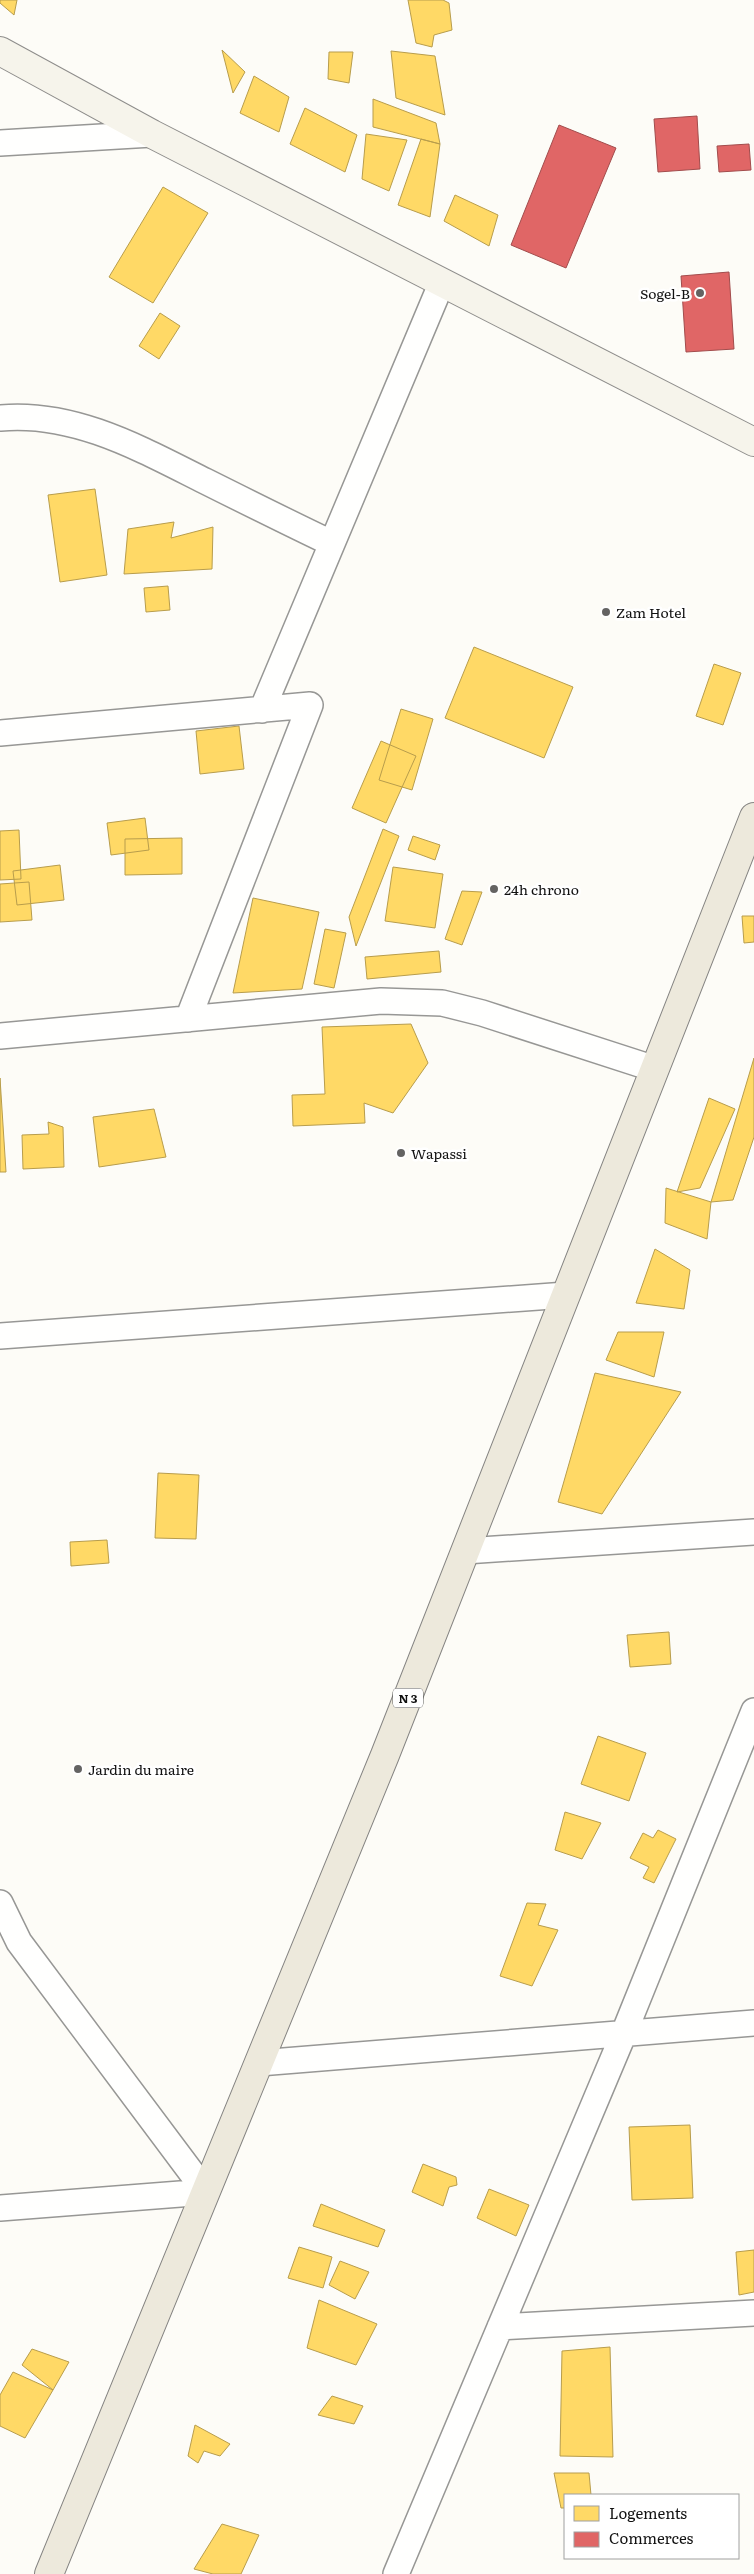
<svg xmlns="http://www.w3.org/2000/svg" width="754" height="2574" viewBox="0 0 754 2574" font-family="Literata,serif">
<rect width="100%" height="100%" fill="#fdfcf7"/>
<path fill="#ffd966" stroke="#b89d4c" d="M0,0h17l-3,15 -14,-12z
M408,0h35l6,3 3,27 -18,5 -2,12 -16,-4z
M222,50l23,22 -12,21z
M391,51l44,5 10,59 -49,-17z
M329,52h24l-4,31 -21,-4z
M254,76l35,21 -10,35 -39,-19z
M373,99l63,24 4,21 -67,-17z
M305,108l52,27 -12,37 -55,-28z
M366,134l41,6 -18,51 -27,-12z
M421,139l19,5 -10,73 -32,-12z
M163,187l45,26 -55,90 -44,-26z
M455,195l43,20 -9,31 -45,-25z
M160,313l20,13 -21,33 -20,-13z
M95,489l12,86 -47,7 -12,-87z
M174,522l-3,16 42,-11 -1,42 -88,5 4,-45z
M168,586l2,24 -24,2 -2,-24z
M474,647l99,40 -29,71 -99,-40z
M714,664l27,9 -18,52 -27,-9z
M401,709l32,10 -21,71 -33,-10z
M239,726l5,43 -44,5 -4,-43z
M381,741l35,15 -30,67 -34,-15z
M145,818l4,32 -38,5 -4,-32z
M383,829l16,7 -43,110 -7,-29z
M19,830l2,49 -21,1v-49z
M413,836l27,9 -5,15 -27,-10z
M182,838v36l-57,1v-36z
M60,865l4,35 -47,5 -4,-34z
M393,867l50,7 -8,54 -50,-7z
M29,882l3,38 -32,2v-38z
M462,891l20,1 -20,53 -17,-6z
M253,898l66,14 -17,77 -69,4z
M742,916h12v26l-10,1z
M325,929l21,4 -12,55 -20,-4z
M439,951l2,21 -74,7 -2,-22z
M411,1024l17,39 -35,50 -29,-10 1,20 -72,3 -1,-31 33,-1 -3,-67z
M754,1058v79l-21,63 -22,2z
M0,1078l6,94h-6z
M709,1098l26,11 -35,79 -23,4z
M154,1109l12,48 -67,10 -6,-50z
M48,1122l15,5 1,40 -41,2 -1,-34 27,-1z
M666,1188l45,14 -4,37 -42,-16z
M655,1249l35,21 -6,39 -48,-6z
M618,1332h46l-10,45 -48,-17z
M595,1373l86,19 -79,122 -44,-12z
M158,1473l41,2 -3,64 -41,-1z
M107,1540l2,23 -38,3 -1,-24z
M669,1632l2,32 -41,3 -3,-32z
M598,1736l48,17 -17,48 -48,-17z
M565,1812l36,11 -19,36 -27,-9z
M658,1830l18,9 -22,44 -11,-5 6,-11 -19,-9 13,-25 10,5z
M527,1903l19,1 -8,21 20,5 -26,56 -32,-10z
M690,2125l3,73 -61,2 -3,-73z
M423,2164l33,13 1,8 -8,2 -6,19 -31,-14z
M489,2189l40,16 -13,31 -39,-18z
M321,2204l64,26 -7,17 -65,-21z
M299,2247l33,10 -9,31 -35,-10z
M754,2250v42l-15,3 -3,-43z
M340,2261l29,11 -14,27 -26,-14z
M319,2300l58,24 -21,41 -49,-17z
M610,2347l3,110 -53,-1 2,-105z
M32,2349l37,13 -16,28 -31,-25z
M13,2372l40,18 -28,48 -25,-12v-31z
M332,2396l31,10 -9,18 -36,-9z
M195,2425l35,19 -10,12 -16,-5 -6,12 -10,-7z
M554,2473h35l2,22h-26v13h-4z
M222,2524l37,11 -18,39h-28l-19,-5z"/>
<path fill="#e06666" stroke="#a24c4c" d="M697,116l3,53 -42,3 -4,-53z
M559,125l57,23 -50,120 -55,-23z
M749,144l2,26 -32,2 -2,-26z
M729,272l5,77 -48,3 -5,-76z"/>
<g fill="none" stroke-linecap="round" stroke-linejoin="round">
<defs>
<path id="street" d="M0,143l152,-9
M0,418c74,-7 141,31 205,63 42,21 84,42 126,62
M262,710l180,-428
M0,733l310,-28 -122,314
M0,1036l381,-35 61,2 40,10 173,56
M0,1336l566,-41
M465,1551l289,-19
M0,1903l19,39 187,250
M259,2063l495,-40
M0,2208l206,-16
M500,2327l254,-14
M396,2574l228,-541 130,-322"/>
<path id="secondary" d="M0,51l152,83 602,308"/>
<path id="primary" d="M49,2574l336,-819 369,-938"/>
</defs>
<use href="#street" stroke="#979795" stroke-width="28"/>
<use href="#secondary" stroke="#8e8d8b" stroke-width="30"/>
<use href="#primary" stroke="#858482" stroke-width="30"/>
<use href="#street" stroke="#fffffe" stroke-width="25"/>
<use href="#secondary" stroke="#f6f4eb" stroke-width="28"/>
<use href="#primary" stroke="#ede9dc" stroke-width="28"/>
</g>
<g fill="#646362" stroke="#fff" stroke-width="2">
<circle cx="700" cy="293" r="5"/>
<circle cx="606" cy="612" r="5"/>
<circle cx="494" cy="889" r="5"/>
<circle cx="401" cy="1153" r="5"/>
<circle cx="78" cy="1769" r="5"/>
</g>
<g text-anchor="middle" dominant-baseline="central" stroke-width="5" stroke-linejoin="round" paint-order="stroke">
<rect fill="#fff" stroke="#585858" stroke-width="1" x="393" y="1688.5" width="30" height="19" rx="4"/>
<g font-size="12" font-weight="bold" fill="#111">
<text x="408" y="1698">N 3</text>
</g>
<g font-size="14" fill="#111" stroke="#fff" text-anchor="start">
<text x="690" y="293" text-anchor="end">Sogel-B</text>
<text x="616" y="612">Zam Hotel</text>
<text x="504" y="889">24h chrono</text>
<text x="411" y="1153">Wapassi</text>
<text x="88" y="1769">Jardin du maire</text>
</g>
</g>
<rect x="564" y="2494" width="175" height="65" fill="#ffffff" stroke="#a0a0a0"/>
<rect x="574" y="2506" width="25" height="15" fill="#ffd966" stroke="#a0a0a0"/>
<text x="609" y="2519" font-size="15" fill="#111111">Logements</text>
<rect x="574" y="2532" width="25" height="15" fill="#e06666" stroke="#a0a0a0"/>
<text x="609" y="2544" font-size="15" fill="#111111">Commerces</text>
</svg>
